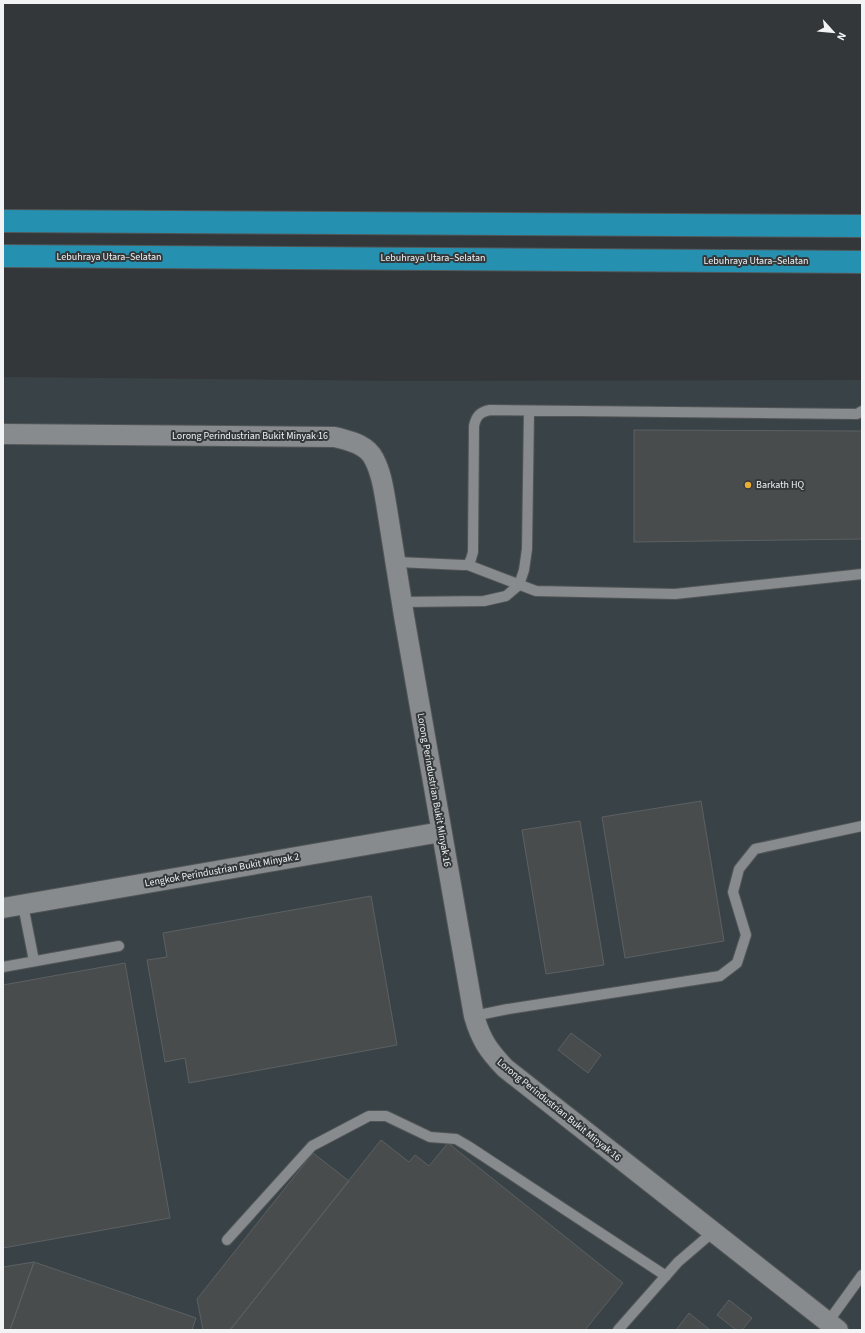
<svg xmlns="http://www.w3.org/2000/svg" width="865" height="1333" viewBox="0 0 865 1333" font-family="'Source Sans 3',sans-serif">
<rect width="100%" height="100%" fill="#333739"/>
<path fill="#394347" d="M3,377l396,4 463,-1v950h-859z"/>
<path fill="#484c4d" stroke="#5c6062" d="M634,430l228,1v108l-228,3z
M701,801l23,140 -99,17 -23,-141z
M580,821l24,144 -58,9 -24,-144z
M371,896l26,149 -208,38 -4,-25 -20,4 -18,-102 20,-3 -4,-24z
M125,963l45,255 -167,30v-263z
M571,1033l30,22 -13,18 -30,-23z
M381,1140l28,22 6,-7 14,11 19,-23 175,140 -38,47h-355z
M313,1153l36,28 -119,149h-27l-6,-31z
M34,1262l162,56 -4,12h-182z
M34,1262l-24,68h-7v-63z
M729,1300l23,18 -10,12h-6l-19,-15z
M689,1313l21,17h-34z"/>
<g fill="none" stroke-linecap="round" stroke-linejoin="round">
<defs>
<path id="service" d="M397,562l66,3h5l3,-6 2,-7 1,-126c2,-10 6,-14 16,-16l367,4 5,-3
M468,565l68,26 139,3 187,-20
M402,602l82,-1 22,-5 13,-11 5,-15 3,-21 2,-138
M23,905l11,56
M3,967l116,-21
M474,1016l34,-7 212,-33 17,-13 9,-28 -13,-43 6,-23 16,-20 107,-23
M227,1240l85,-94 57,-30h17l44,21 26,2 12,7 198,130
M828,1322l34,-47
M618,1330l60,-68 35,-30"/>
<path id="minor" d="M3,434l332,3c14,4 32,7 39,22 8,15 10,33 13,50 6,36 11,71 17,107 23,133 46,266 70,400 7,24 14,34 31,52l333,262
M3,908l438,-76"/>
<path id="motorway" d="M3,221l859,5
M3,256l859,6"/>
</defs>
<use href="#service" stroke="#535657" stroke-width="12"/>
<use href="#minor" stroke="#535657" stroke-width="22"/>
<use href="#motorway" stroke="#535657" stroke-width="24"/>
<use href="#service" stroke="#878b8d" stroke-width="10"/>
<use href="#minor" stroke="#878b8d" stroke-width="20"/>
<use href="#motorway" stroke="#2690b0" stroke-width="22"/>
</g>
<circle fill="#e6ac36" stroke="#333739" stroke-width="1.5" cx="748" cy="485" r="4"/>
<g text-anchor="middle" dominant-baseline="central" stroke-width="4" stroke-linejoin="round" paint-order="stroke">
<g font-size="10" fill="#f1f3f4" stroke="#333739">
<text x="109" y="257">Lebuhraya Utara–Selatan</text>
<text x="433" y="258">Lebuhraya Utara–Selatan</text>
<text x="756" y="261">Lebuhraya Utara–Selatan</text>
<text x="250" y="436">Lorong Perindustrian Bukit Minyak 16</text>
<text transform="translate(434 790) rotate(80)">Lorong Perindustrian Bukit Minyak 16</text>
<text transform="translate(222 870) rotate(-10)">Lengkok Perindustrian Bukit Minyak 2</text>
<text transform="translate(559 1110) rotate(39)">Lorong Perindustrian Bukit Minyak 16</text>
</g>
<g font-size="10" fill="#f1f3f4" stroke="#333739" text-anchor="start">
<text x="756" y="485">Barkath HQ</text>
</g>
</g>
<rect width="865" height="1333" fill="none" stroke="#f1f3f4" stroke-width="8"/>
<g transform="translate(833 32) rotate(117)" stroke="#333739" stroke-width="3" paint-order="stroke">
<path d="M0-3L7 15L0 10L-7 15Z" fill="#f1f3f4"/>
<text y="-6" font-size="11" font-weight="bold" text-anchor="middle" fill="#f1f3f4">N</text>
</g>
</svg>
